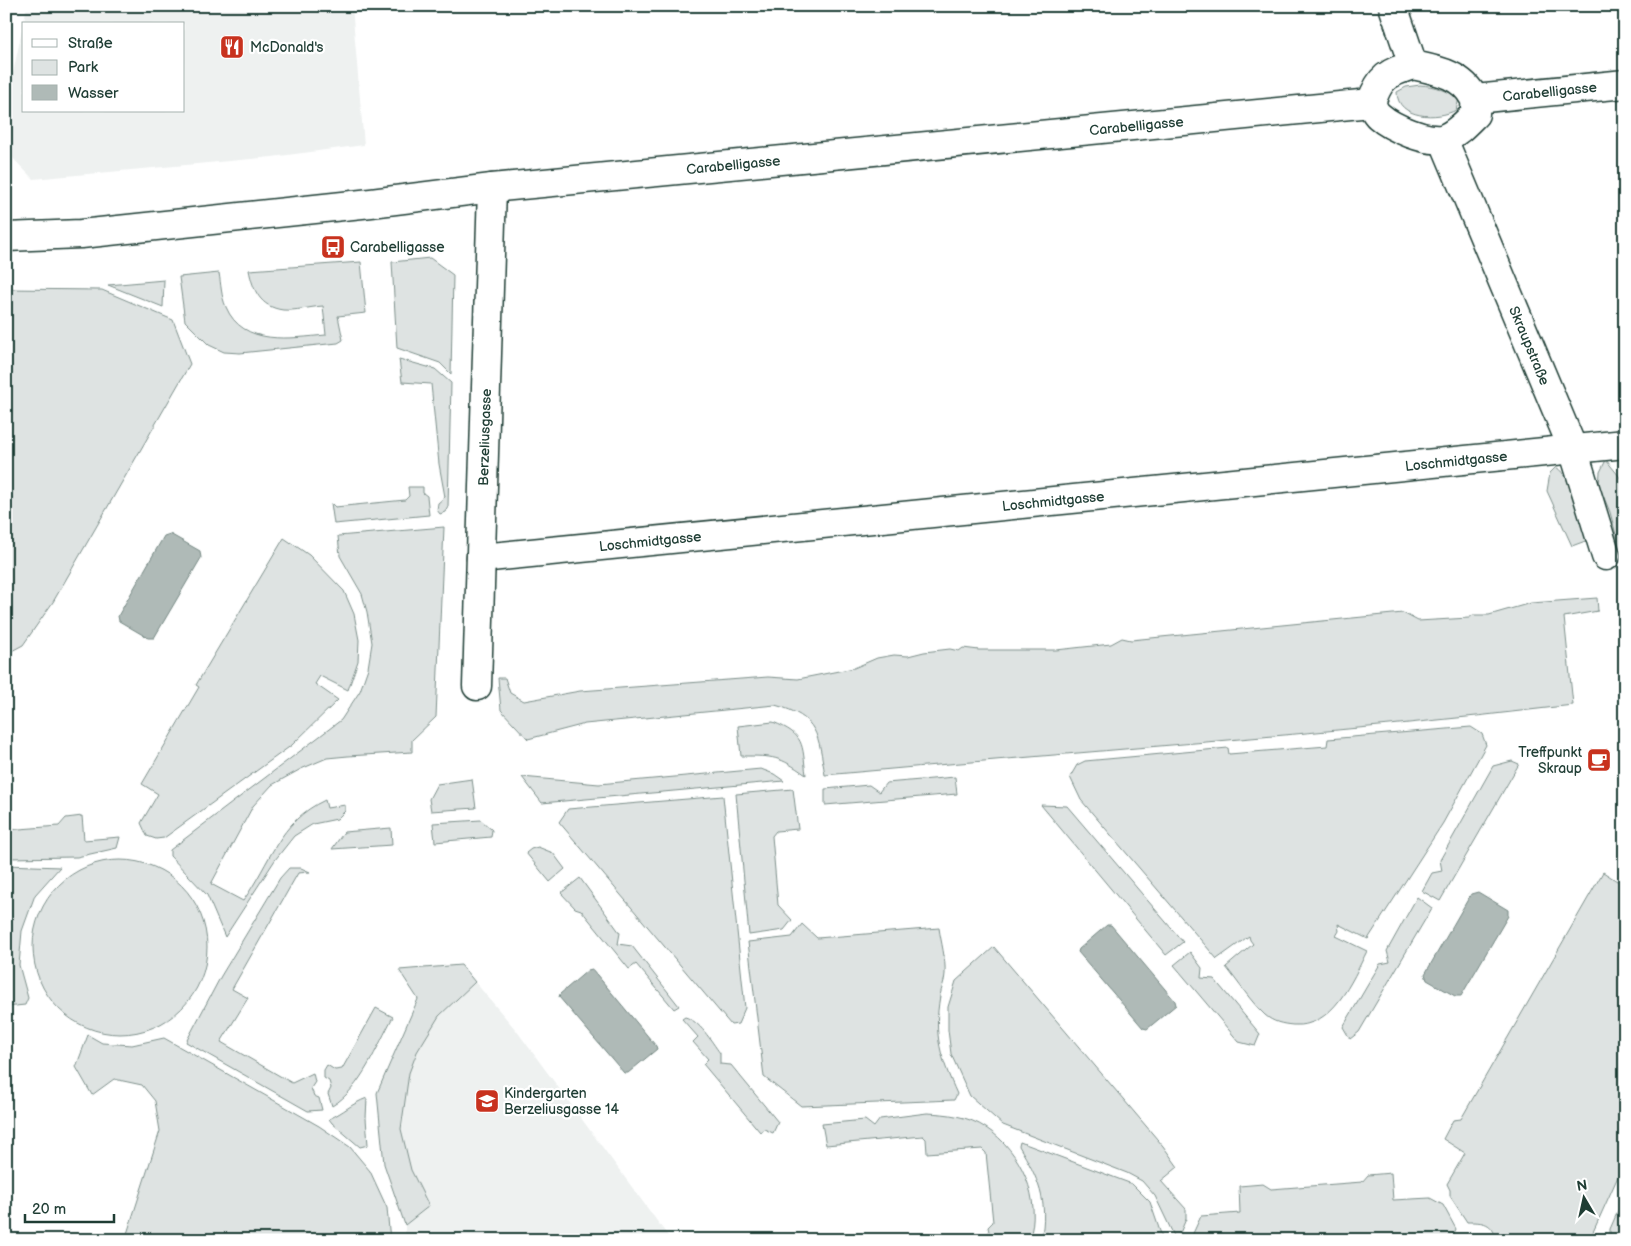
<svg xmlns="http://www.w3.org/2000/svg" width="1631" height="1246" viewBox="0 0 1631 1246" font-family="'Balsamiq Sans',sans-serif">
<rect width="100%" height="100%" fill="#fff"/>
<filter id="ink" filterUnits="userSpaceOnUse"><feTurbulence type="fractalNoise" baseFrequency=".02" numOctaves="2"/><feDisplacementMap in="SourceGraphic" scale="10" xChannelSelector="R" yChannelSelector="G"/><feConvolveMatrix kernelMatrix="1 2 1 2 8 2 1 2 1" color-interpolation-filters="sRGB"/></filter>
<g filter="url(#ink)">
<path fill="#eef1f0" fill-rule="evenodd" d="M27,6h325l12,139 -92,12 -239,22 -27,-28v-44zM24,24h160v87h-160z
M475,982l41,48 155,210h-266v-15l24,-19 -18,-36 -10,-41 8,-56 8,-21 22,-36z"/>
<path fill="#dee3e2" stroke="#7e908b" d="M1420,85c15,1 27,5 39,14l-3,11c-18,10 -59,9 -59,-18l9,-5z
M430,258l23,17 -2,99 -11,-11 -43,-15 -5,-86z
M361,262l5,51 -28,3 5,24 -5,3 -98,10 -16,-1 -15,-7 -24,-24 -6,-44 40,-4c2,11 2,23 7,34 17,40 65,31 100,28l-3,-29c-13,1 -28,5 -40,4 -23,-3 -30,-20 -34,-40z
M164,280l-1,27 -55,-22z
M6,289l96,1 71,30 17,44 -137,238 -30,43 -17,9z
M399,359l36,10 16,14 -3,124 -3,5 -5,2 -3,-4 1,-7 7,-6 -6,-33 -8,-80 -29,-2z
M1606,460l13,16 6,13v74h-4l-2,-17 -9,-34 -11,-26 1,-14z
M1556,467c17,11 26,54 32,73l-16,6 -25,-55 3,-18z
M408,487h15v6l4,3 2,19 -95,9 -3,-21 4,4 70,-7 4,-4z
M444,527l-8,190 -24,23v12l-64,4 -21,2 -26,11 -29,16 -19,21 -42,78 32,17c28,-39 35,-79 82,-101l2,8 18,-3v6l-8,8 -24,5 -19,12 -19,24 -50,77 -18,-42 -37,-39v-6l171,-130 19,-29 8,-23 4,-25 -5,-31 -5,-18 -22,-38 -2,-20z
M284,538l25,17 35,36 10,23 5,26 -1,21 -10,29 -28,-14 -5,8 23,16 -46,45 -128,93 -8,1 -9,-3 -6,-13 17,-29 -16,-10 57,-97 -3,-2z
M1597,598l1,13 -34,6 9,88c-249,30 -499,47 -748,70 -7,-40 -6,-58 -50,-70l-190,19 -57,15 -27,-29 -3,-32h7l5,15 14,8 56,-10 188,-14 30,2 56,-11 23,-10 17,-3 14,1 16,-4 26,-3 9,2 4,-3 16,2h77l55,-6 11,-6 9,2 272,-27 15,8 51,-3 4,-3h16l42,-12z
M773,722c32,13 29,21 33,53 -27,-19 -32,-19 -65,-19l-3,-30z
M1471,727l11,7 4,11 -43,78 -75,116 -30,-15 1,7 -3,5 31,15c-15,30 -34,77 -74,74 -11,-1 -20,-3 -28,-10 -14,-13 -27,-33 -39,-48l27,-23 -3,-4 -1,-4 -32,23 -136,-159 -11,-23 7,-12 8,-4 143,-13 1,6 98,-8 1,-7z
M1512,761l7,3 -79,137 -18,-10 10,-18 10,-2 -2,-11 53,-94z
M761,769l13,5 10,7 -242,22 -20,-26 77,7z
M955,777l2,17 -132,11v-16l44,-4 10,7 7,-9z
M472,779l4,29 -45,3 -2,-12 8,-15z
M793,789l5,40 -22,2 -4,5 6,69 14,15 -8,10 -35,5 -13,-141z
M723,796l22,212 -7,16 -7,1 -172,-203 9,-13z
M1041,805l26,1 116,136 -17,13z
M82,816l2,24 36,-3 -3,11 -40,9 -71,1v-28l53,-4 7,-8z
M481,820l11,10 -1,7 -56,5 -2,-19z
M391,828l1,17 -60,4 12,-17z
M538,847l15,6 12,16 -15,13 -24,-29 5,-4z
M33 947a87 87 0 1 1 174 0a87 87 0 1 1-174 0Z
M6,865l54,2 -25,28 -13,36 -3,34 9,33 -3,7 -19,2z
M289,868h12l9,4 -12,1 -66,116 16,9 -27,44 71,41 21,-10 2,9 -4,6 3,8 5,2 3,12 -14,1 -122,-69 35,-66 59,-98z
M1603,872l22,14v275l-32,71 -8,7 -89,1c-3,-18 -13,-18 -29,-18l-17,-26v-6l-3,-6 18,-31 -22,-14 10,-19 8,-1z
M580,878l40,55 -2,11 14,2 47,60 -5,3 -38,-45 -7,5 -48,-59 -6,-2 -14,-15z
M1417,897l15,11 -73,124 -9,7 -7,-12 37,-63 10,-2 -3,-11z
M802,924l15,14 122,-10c2,14 7,31 6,46 0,7 -4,15 -5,22 -7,40 1,62 17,98l-3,6 -153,6 -37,-29 -16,-135 44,-5z
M994,947l169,199 15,21 -17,14 25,28v10l-9,21h-1l-21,-44 -13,-15 -15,-8 -124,-48 -33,-29 -19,-42 -3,-24v-23l8,-26z
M1190,952l12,16 -1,10 13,1 46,55 -5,12 -16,-4 -65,-77z
M461,965l14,17 -36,34 -22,36 -8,21 -8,56 10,41 18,36 -24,19 -21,-61 -7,-71 41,-94 -19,-29z
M376,1008l17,9c-16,29 -32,72 -61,89l-4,-12 3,-6 -2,-7 -5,-3v-8l3,-5 8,5 7,-1z
M685,1017c15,4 26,24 35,36v11l11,1 47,57 -5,11 -9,-4 -4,3 -57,-68 5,-5 -15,-17 5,-5 -16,-18z
M88,1035l14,8 30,2 32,-7 155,88 31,21 20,24 17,37 3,32h-265l35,-109 -5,-30 -13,-16 -28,-6 -22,16 -16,-28z
M367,1098l-1,20 2,27 -8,2 -28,-24 -3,-4c15,-7 22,-15 38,-21z
M927,1113c21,1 41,3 59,15 35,22 57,73 43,112h-33l-6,-4 -2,-9 5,-5 -7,-69 -4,-4 -55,4 -1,-14 -3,-3 -97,9 -4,-21 43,-4 9,7 6,-8z
M1020,1142l112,42 18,18 13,38h-122c8,-39 -3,-62 -22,-94z
M1391,1173l2,27 37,-2 13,7 13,24 -3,7v4h-263l11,-24 39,-3 -1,-27 24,-2 8,5 91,-7 6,-7z
M1625,1195v40l-15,1v-7z"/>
<path fill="#afbab7" stroke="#758883" d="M170,534l30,17 1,7 -47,80h-6l-29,-17 -1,-5 46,-80z
M1478,892l30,18v6l-47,80h-6l-28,-16 -2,-6 46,-80z
M1107,925h4l64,76 1,4 -29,24 -4,-1 -65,-76 1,-3z
M592,969l64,77 1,3 -29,24h-4l-65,-76 1,-3 28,-24z"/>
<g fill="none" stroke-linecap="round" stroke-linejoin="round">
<defs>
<g id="minor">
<path d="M1393,6l20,59"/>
<path d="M1413,65c23,5 49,9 61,33 2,4 1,11 1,16 -9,9 -18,19 -30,24 -16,6 -54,-11 -66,-22 -4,-3 -6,-9 -8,-13 9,-27 17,-30 42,-38z"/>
<path id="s1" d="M1475,99l150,-15"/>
<path id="s2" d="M1443,139l130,310 33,107"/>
<path id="s3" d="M6,237l75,-3 290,-31 121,-15 879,-85"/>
<path id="s4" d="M481,558l1144,-114"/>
<path id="s5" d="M477,686l15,-498"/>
</g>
</defs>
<use href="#minor" stroke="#1f3d34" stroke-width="31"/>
<use href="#minor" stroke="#fff" stroke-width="28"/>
</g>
</g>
<defs>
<symbol id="restaurant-square" viewBox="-11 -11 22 22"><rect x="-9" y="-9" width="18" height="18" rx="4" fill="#c8321e" stroke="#fff"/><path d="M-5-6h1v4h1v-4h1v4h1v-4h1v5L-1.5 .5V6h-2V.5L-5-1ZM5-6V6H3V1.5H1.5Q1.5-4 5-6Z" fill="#fff"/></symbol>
<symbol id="bus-square" viewBox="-11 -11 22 22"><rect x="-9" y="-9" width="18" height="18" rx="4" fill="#c8321e" stroke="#fff"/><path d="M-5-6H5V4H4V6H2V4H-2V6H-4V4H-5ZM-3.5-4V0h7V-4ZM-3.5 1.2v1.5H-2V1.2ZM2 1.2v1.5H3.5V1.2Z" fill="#fff"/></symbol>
<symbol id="cafe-square" viewBox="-11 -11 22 22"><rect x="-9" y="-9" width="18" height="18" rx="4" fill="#c8321e" stroke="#fff"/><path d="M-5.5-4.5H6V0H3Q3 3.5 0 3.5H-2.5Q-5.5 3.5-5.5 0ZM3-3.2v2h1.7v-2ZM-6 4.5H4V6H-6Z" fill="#fff"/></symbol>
<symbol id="school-square" viewBox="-11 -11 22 22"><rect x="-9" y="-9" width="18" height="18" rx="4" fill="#c8321e" stroke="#fff"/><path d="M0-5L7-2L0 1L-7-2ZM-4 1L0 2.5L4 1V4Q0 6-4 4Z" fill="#fff"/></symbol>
</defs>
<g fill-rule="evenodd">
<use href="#restaurant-square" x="218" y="33" width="28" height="28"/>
<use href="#bus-square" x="319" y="233" width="28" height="28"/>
<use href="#cafe-square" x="1585" y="746" width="28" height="28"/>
<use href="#school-square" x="473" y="1087" width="28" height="28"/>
</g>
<g text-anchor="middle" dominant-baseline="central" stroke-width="4.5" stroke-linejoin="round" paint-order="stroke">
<g font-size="14" fill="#1f3d34" stroke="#fff" text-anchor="start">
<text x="250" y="47">McDonald's</text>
<text x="350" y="247">Carabelligasse</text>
<text x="1582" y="752" text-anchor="end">Treffpunkt<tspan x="1582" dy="16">Skraup</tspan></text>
<text x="504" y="1093">Kindergarten<tspan x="504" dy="16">Berzeliusgasse 14</tspan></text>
</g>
<g font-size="14" fill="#1f3d34" stroke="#fff">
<text stroke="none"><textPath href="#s1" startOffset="75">Carabelligasse</textPath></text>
<text stroke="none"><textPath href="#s3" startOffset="1136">Carabelligasse</textPath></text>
<text stroke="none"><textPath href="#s3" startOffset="731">Carabelligasse</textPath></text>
<text stroke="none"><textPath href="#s2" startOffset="224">Skraupstraße</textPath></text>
<text stroke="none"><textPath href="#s5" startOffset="249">Berzeliusgasse</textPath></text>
<text stroke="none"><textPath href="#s4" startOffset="980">Loschmidtgasse</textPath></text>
<text stroke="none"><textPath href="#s4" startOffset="575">Loschmidtgasse</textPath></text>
<text stroke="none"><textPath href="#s4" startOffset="170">Loschmidtgasse</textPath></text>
</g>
</g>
<rect width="1631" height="1246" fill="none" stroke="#fff" stroke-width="25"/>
<rect x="12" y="12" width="1606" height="1221" fill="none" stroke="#1f3d34" stroke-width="2" filter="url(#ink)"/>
<rect x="22" y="22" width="162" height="90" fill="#ffffff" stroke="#a5b1ae"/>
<rect x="32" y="39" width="25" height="8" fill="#ffffff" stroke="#a5b1ae"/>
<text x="68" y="48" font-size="15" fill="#1f3d34">Straße</text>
<rect x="32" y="60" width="25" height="15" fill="#dee3e2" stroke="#a5b1ae"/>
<text x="68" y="72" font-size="15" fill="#1f3d34">Park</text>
<rect x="32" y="85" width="25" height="15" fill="#afbab7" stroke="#a5b1ae"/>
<text x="68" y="98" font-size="15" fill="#1f3d34">Wasser</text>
<g transform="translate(1584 1198) rotate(351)" stroke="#ffffff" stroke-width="4" paint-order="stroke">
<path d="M0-4L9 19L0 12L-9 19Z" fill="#1f3d34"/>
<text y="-8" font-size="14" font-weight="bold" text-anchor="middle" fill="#1f3d34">N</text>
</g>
<path d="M25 1214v8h89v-8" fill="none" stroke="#1f3d34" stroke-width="2.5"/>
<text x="32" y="1214" font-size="15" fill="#1f3d34" stroke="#ffffff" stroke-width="4" paint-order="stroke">20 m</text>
</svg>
